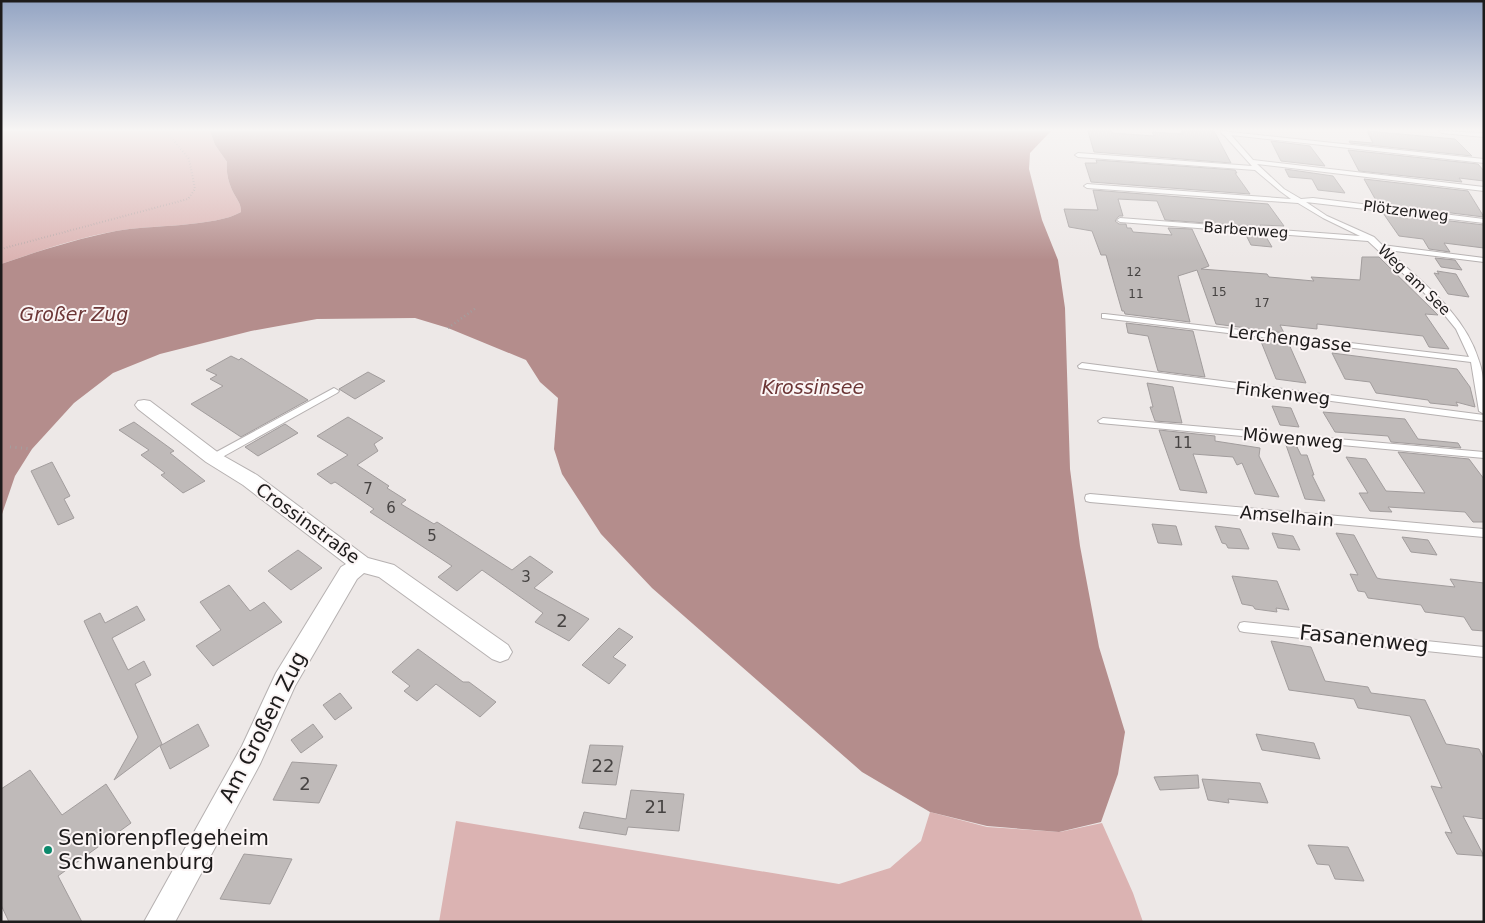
<svg xmlns="http://www.w3.org/2000/svg" width="1485" height="923" viewBox="0 0 1485 923" font-family="'DejaVu Sans',sans-serif">
<rect width="100%" height="100%" fill="#ede8e7"/>
<path fill="#dbb3b2" d="M1,131h209l5,14 12,17c-1,10 1,19 5,28 4,9 9,12 9,22 -25,15 -93,13 -125,19 -39,7 -77,20 -115,33z
M930,812l57,15 73,5 42,-9 31,70 10,29h-704l17,-101 383,63 51,-16 31,-27z"/>
<path fill="#b48d8c" d="M210,131h841l-21,22 -1,16 13,51 16,40 7,48 5,161 10,77 19,101 26,85 -7,42 -17,48 -42,10 -72,-6 -57,-14 -68,-40 -210,-184 -51,-54 -39,-60 -8,-25 4,-51 -18,-16 -14,-22 -78,-32 -33,-10 -98,1 -66,12 -91,23 -47,19 -39,30 -42,46 -17,27 -14,41v-253c38,-13 75,-25 115,-33 32,-6 100,-4 125,-19 0,-10 -5,-13 -9,-22 -4,-9 -6,-18 -5,-28l-12,-17z"/>
<path fill="#bfbab9" stroke="#a29d9d" d="M1088,131h23l1,2 42,3 -2,-4 31,2 -2,-3h33l17,32 -137,-11z
M1367,131l88,8 17,17 -122,-13 -1,-2 24,2z
M1271,141l39,5 15,20 -44,-5z
M1348,150l130,14 6,7v10l-25,-3 3,4 -103,-11z
M1096,160l139,10 2,3h-2l15,21 -159,-12 -6,-19h12z
M1285,169l48,7 12,17 -27,-3 -6,-11 -23,-2z
M1364,179l104,12 16,26 -106,-13z
M1093,190l175,14 16,22 -24,-1 1,2 -96,-7 -8,-19 -39,-2 5,17h-4l-4,5 4,3h7l1,4h4l2,4 39,3 -4,-7 24,1 17,37 -8,3 66,5 2,3 45,4 -3,-4 49,3 2,-23h17l59,58 -13,-1 24,35 -20,-2 -6,-11 -106,-12v5l-37,-4 4,8 -68,-9 -19,-54 -19,6 12,46 -65,-8 -1,-3h-2l-16,-56h-5l-9,-24 -23,-4 -5,-18 34,1z
M1383,213l101,12v23l-40,-5 6,9 -21,-3 -6,-10 -24,-3z
M1245,233l20,2 7,12 -21,-2z
M1435,258l20,2 7,10 -21,-3z
M1437,271l19,3 13,23 -21,-3 -14,-21 5,1z
M1126,323l67,8 12,46 -47,-6 -10,-35 -20,-3z
M1260,339l28,3 18,41 -30,-4z
M1332,353l125,16 13,18 5,20 -19,-5 2,4 -28,-3 -2,-3 -52,-7 -6,-11 -25,-3z
M231,356l8,4 2,-2 67,42 -67,37 -50,-33 32,-18 -13,-7 7,-4 -11,-5z
M368,372l17,9 -30,18 -16,-10z
M1147,383l26,4 9,36 -27,-2 -5,-14h3z
M1272,406l19,2 8,19 -19,-2z
M1323,412l82,7 13,20 40,4 3,5 -70,-6 -3,-6 -53,-4z
M348,417l35,21 -9,6 4,7 -21,14 32,21 -2,2 19,12 -5,4 33,20 3,-2 75,48 18,-14 23,16 -19,16 55,31 -20,22 -34,-19 8,-9 -61,-43 -25,21 -19,-14 14,-11 -82,-54 4,-3 -39,-27 -4,2 -14,-10 31,-19 -31,-19z
M134,422l40,29 -4,2 35,28 -22,12 -22,-18 4,-2 -24,-18 8,-5 -30,-20z
M285,424l13,9 -40,23 -13,-9z
M1159,430l56,6v5l45,7 -1,8 20,41 -24,-3 -13,-31 -5,2 -4,-8 -40,-3 14,39 -27,-3z
M1292,442l3,1 6,12h6l7,20h-2l13,26 -20,-2 -19,-54z
M1398,452l71,7 15,20v43h-11l-8,-10 -77,-5 4,5 -22,-1 -11,-18h9l-22,-36 20,2 20,32 39,2z
M52,462l18,34 -6,3 10,19 -16,7 -27,-54z
M1152,524l24,2 6,19 -24,-2z
M1215,526l25,3 9,20 -21,-1 -2,-4 -4,-1z
M1272,533l21,3 7,14 -22,-2z
M1336,533l18,2 23,43 4,1 74,8 -5,-8 34,4v48l-12,-1 -8,-13 -39,-5 -4,-7 -53,-7 -3,-6 -7,-1 -8,-17 8,1z
M1402,537l26,3 9,15 -26,-3z
M298,550l24,18 -31,22 -23,-19z
M1232,576l45,5 12,29 -13,-2 1,4 -22,-3 -2,-3 -11,-2z
M229,585l21,26 14,-9 18,20 -69,44 -17,-20 25,-16 -21,-28z
M137,606l8,14 -33,18 16,32 16,-9 7,14 -16,9 27,60 -48,36 24,-43 -54,-116 16,-8 5,10z
M619,628l14,9 -20,20 13,8 -17,19 -27,-19z
M1271,641l40,6 14,34 43,6 3,6 54,7 21,44 33,5 5,10v60l-21,-3 21,40 -27,-2 -12,-22 7,1 -21,-47 11,2 -32,-72 -52,-8 -4,-9 -65,-9z
M418,649l45,33h6l27,20 -16,15 -44,-33 -19,17 -13,-10 6,-5 -18,-14z
M340,693l12,15 -17,12 -12,-15z
M198,724l11,22 -39,23 -10,-23z
M313,724l10,13 -22,16 -10,-13z
M1256,734l58,9 6,16 -58,-9z
M590,745l33,1 -7,39 -34,-2z
M292,762l45,3 -18,38 -46,-3z
M30,770l32,45 44,-31 25,39 -73,53 24,46h-73l-8,-17v-116z
M1198,775l1,13 -39,2 -6,-13z
M1202,779l58,4 8,20 -40,-4 1,4 -21,-3z
M631,790l53,4 -5,37 -51,-4 -2,8 -47,-7 5,-16 42,7z
M1308,845l40,2 16,34 -29,-2 -6,-14 -12,-1z
M244,854l48,5 -22,45 -50,-5z"/>
<g fill="none" stroke-linecap="round" stroke-linejoin="round">
<defs>
<path id="lane" d="M1221,131l263,28v4l-253,-28 22,25 231,27v4l-227,-27 27,25 17,10 12,-1 171,21v4l-178,-21 21,14 47,21 8,8 102,13v4l-97,-12c35,32 78,64 92,111 6,17 5,35 5,53l-5,-3 -8,-49 -369,-44v-4h3l364,43 -13,-28 -22,-27 -66,-61 -248,-19 -3,-2 3,-2 240,18 -37,-18 -25,-15 -211,-15 -3,-2 3,-2 204,15 -11,-8 -25,-21 -177,-13 -3,-2 3,-2 174,13 -28,-31 -2,-1z
M1439,131l45,2v4l-42,-4z
M1082,363l402,52v6l-405,-53 -1,-2z
M334,388l5,3 -2,2 -120,67h-8l-1,-2 1,-2z
M1103,418l381,34v6l-384,-35 -2,-2z
M1090,494l394,35v8l-394,-35 -4,-1 -1,-3 1,-3z
M1244,622l240,25v10l-240,-25 -4,-1 -2,-4 2,-4z"/>
<path id="street" d="M144,400l6,1 70,53 37,21 111,83 26,7 114,80 4,7 -4,7 -8,3 -8,-3 -113,-82 -15,-4 -7,6 -62,107 -35,78 -85,158h-31l98,-176 34,-73 65,-106 5,-3 -103,-79 -37,-23 -68,-53 -3,-4 3,-4z"/>
</defs>
<use href="#lane" stroke="#b6b1b1" stroke-width="2"/>
<use href="#street" stroke="#b6b1b1" stroke-width="2"/>
<path stroke="#a39f9f" stroke-width="2" stroke-dasharray="0.5 2.5" stroke-linecap="butt" d="M1,249l187,-50 7,-10 -6,-30 -23,-28"/>
<path stroke="#a39f9f" stroke-width="2.5" stroke-dasharray="1 3" stroke-linecap="butt" d="M448,328l28,-20"/>
<path stroke="#a39f9f" stroke-width="3" stroke-dasharray="1 4.5" stroke-linecap="butt" d="M10,447l22,2"/>
<use href="#lane" fill="#fff" fill-rule="evenodd"/>
<use href="#street" fill="#fff" fill-rule="evenodd"/>
</g>
<linearGradient id="sky" x2="0" y2="1"><stop stop-color="#93a4c3"/><stop offset="0.5" stop-color="#f7f5f4"/><stop offset="1" stop-color="#f7f5f4" stop-opacity="0"/></linearGradient>
<rect width="1485" height="260" fill="url(#sky)"/>
<circle fill="#0c896c" stroke="#fbf5f5" stroke-width="2" cx="48" cy="850" r="5"/>
<g text-anchor="middle" dominant-baseline="central" stroke-width="4" stroke-linejoin="round" paint-order="stroke">
<g font-size="12" fill="#464342">
<text x="1134" y="272">12</text>
<text x="1219" y="292">15</text>
<text x="1136" y="294">11</text>
<text x="1262" y="303">17</text>
</g>
<g font-size="15" fill="#1d1b1b" stroke="#fbf5f5">
<text transform="translate(1406 211) rotate(7)">Plötzenweg</text>
<text transform="translate(1246 230) rotate(4)">Barbenweg</text>
<text transform="translate(1414 280) rotate(44)">Weg am See</text>
</g>
<g font-size="15" fill="#464342">
<text x="1183" y="443">11</text>
<text x="368" y="489">7</text>
<text x="391" y="508">6</text>
<text x="432" y="536">5</text>
<text x="526" y="577">3</text>
</g>
<g font-size="18" fill="#1d1b1b" stroke="#fbf5f5">
<text transform="translate(1290 338) rotate(7)">Lerchengasse</text>
<text transform="translate(1283 393) rotate(7)">Finkenweg</text>
<text transform="translate(1293 438) rotate(5)">Möwenweg</text>
<text transform="translate(1287 516) rotate(5)">Amselhain</text>
<text transform="translate(308 523) rotate(36)">Crossinstraße</text>
</g>
<g font-size="18" fill="#464342">
<text x="562" y="620">2</text>
<text x="603" y="765">22</text>
<text x="305" y="783">2</text>
<text x="656" y="806">21</text>
</g>
<g font-size="19" font-style="italic" fill="#6c3636" stroke="#fbf5f5">
<text x="74" y="314">Großer Zug</text>
<text x="813" y="387">Krossinsee</text>
</g>
<g font-size="21" fill="#1d1b1b" stroke="#fbf5f5">
<text transform="translate(1364 639) rotate(6)">Fasanenweg</text>
<text transform="translate(263 727) rotate(-63)">Am Großen Zug</text>
</g>
<g font-size="21" fill="#1d1b1b" stroke="#fbf5f5" text-anchor="start">
<text x="58" y="838">Seniorenpflegeheim<tspan x="58" dy="24">Schwanenburg</tspan></text>
</g>
</g>
<rect width="1485" height="923" fill="none" stroke="#1d1b1b" stroke-width="5"/>
</svg>
